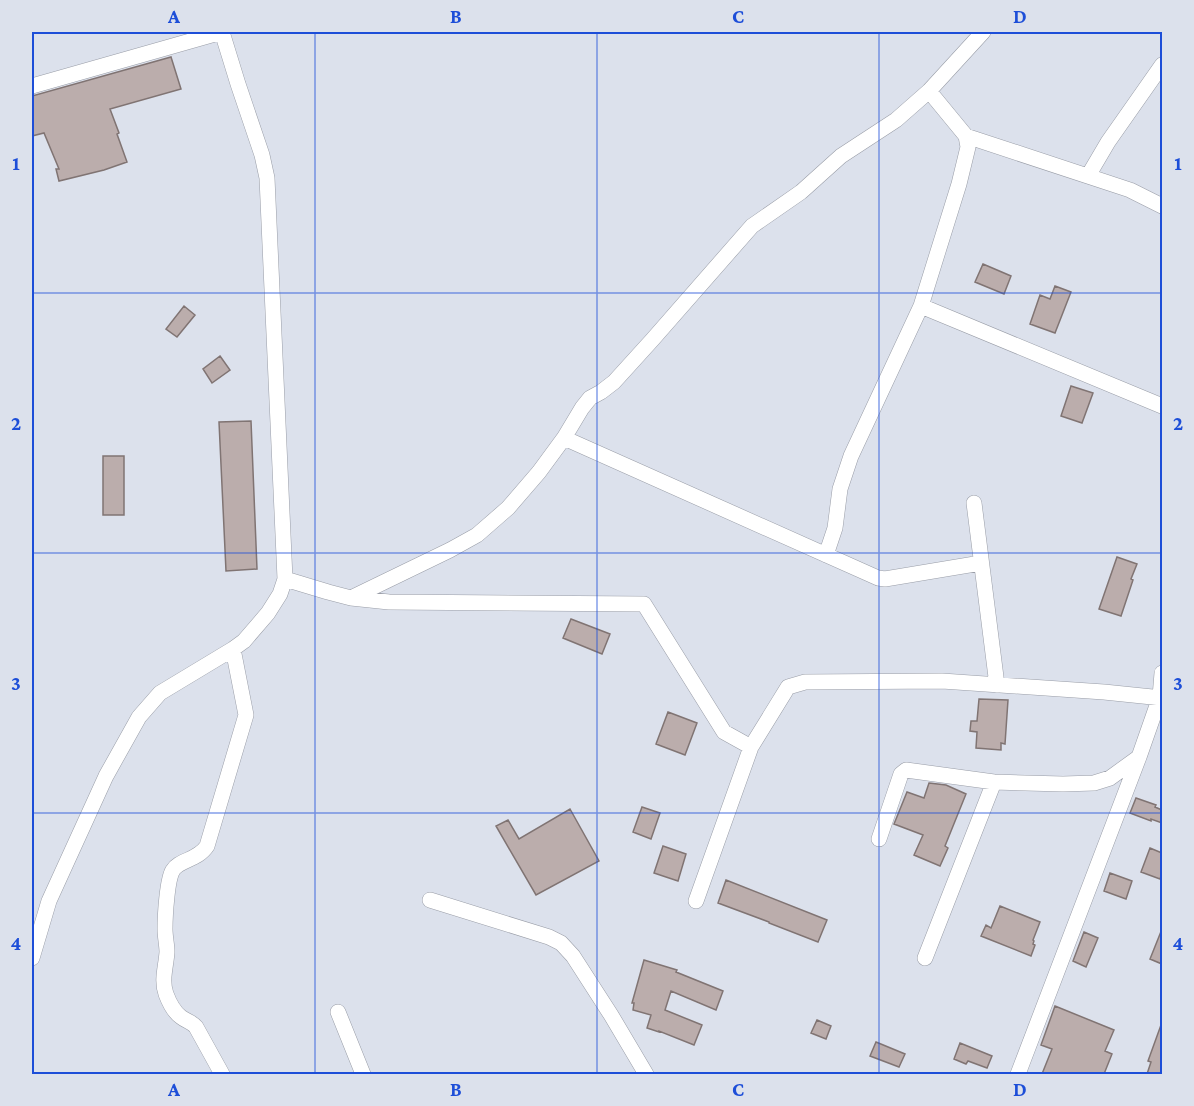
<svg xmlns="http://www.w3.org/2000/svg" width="1194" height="1106" viewBox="0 0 1194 1106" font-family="'Crimson Pro',serif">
<rect width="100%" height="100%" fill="#dce1ec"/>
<path fill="#bbadac" stroke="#807473" stroke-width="1.5" d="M171,57l10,32 -71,20 9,24 -2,1 10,28 -23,8 -45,11 -3,-12h3l-15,-36 -12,3v-40z
M983,264l28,12 -7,18 -29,-12z
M1055,286l16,6 -16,41 -25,-9 10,-29 10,4z
M184,306l11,9 -18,22 -11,-8z
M220,356l10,14 -18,13 -9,-14z
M1071,386l22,7 -11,30 -21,-7z
M251,421l6,148 -31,2 -7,-149z
M103,456h21v59h-21z
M1117,557l20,7 -6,15 2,1 -12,36 -22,-7z
M571,619l39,15 -8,20 -39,-16z
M979,699l29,1 -3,44 -4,-1v7l-25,-2 1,-16 -7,-1 1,-10h6z
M668,712l29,11 -12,32 -29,-11z
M929,783l17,2 20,9 -21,52 3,2 -8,18 -26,-11 9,-20 -29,-11 13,-32 17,6z
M1136,798l20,7 -1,2 7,3v13l-11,-4v2l-21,-8z
M642,807l18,6 -9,26 -18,-7z
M570,809l29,52 -63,34 -40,-69 12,-6 11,19z
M663,846l23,8 -8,27 -24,-8z
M1150,848l12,5v20l-2,6 -19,-7z
M1110,873l22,8 -6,18 -22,-8z
M726,880l101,40 -9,22 -49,-19v-1l-51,-19z
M1000,906l40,16 -7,18 1,1 -1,3 2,1 -4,11 -50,-20 5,-11 5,3z
M1162,929v35l-12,-5z
M1084,932l14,6 -12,29 -13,-6z
M644,960l33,10 -1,2 47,19 -7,19 -45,-19 -6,19 37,15 -8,20 -35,-14v1l-12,-4 4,-13 -18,-5 1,-7h-2z
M1055,1006l59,24 -9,21 7,3 -8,20h-62l10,-25 -11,-4z
M817,1020l14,6 -5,13 -15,-6z
M1161,1025h1v49h-15l4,-12 -3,-1z
M876,1042l29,12 -6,13 -29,-11z
M960,1043l32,13 -5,12 -19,-7 -2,3 -12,-5z"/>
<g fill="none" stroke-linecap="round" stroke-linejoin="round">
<defs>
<path id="street" d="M222,32l16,52 24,71 5,23 18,401 43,13 23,6 38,4 255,2 80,128 27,15 37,-60 17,-5 137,-1 162,11 58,6
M32,86l190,-54
M966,136l164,54 32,16
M1088,176l20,-34 54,-77
M921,306l241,100
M564,438l314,140 7,1 96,-16
M974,503l23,182
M826,555l9,-27 5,-39 11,-33 70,-150 38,-122 9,-37 -2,-11 -37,-45
M353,597l97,-47 27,-15 31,-27 31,-36 25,-34 18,-30 8,-10 11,-6 13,-10 39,-43 99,-113 49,-34 40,-36 55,-36 33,-29 54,-59
M879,839l22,-65 5,-4 88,12 69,2 31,-1 16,-5 29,-21
M430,900l119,37 12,6 12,13 38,59 35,59
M696,901l55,-154
M32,958l17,-57 57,-125 33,-59 21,-24 73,-44 11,-8 24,-28 12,-19 5,-15
M925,958l69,-176
M338,1012l25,62
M222,1074l-26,-47c-4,-5 -10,-6 -15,-10 -7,-5 -12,-15 -15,-23 -5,-14 0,-27 1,-42 0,-7 -2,-15 -2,-23 0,-12 2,-50 8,-59 6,-10 25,-10 34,-24l39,-131 -13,-66
M1018,1074l121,-317 21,-60 2,-24"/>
</defs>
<use href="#street" stroke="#999da7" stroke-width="16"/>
<use href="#street" stroke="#fff" stroke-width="15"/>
</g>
<path fill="none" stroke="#1d4ed8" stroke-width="1.5" stroke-opacity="0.55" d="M315,32v1042M597,32v1042M879,32v1042M32,293h1130M32,553h1130M32,813h1130"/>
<rect width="1194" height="1106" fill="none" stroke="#dce1ec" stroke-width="66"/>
<rect x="33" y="33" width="1128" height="1040" fill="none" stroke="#1d4ed8" stroke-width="2"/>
<g font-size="20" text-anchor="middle" font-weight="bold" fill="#1d4ed8">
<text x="174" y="23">A</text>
<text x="456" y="23">B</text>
<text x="738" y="23">C</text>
<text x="1020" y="23">D</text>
<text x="16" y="170">1</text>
<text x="1178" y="170">1</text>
<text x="16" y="430">2</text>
<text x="1178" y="430">2</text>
<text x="16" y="690">3</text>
<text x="1178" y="690">3</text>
<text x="16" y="950">4</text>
<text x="1178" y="950">4</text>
<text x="174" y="1096">A</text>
<text x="456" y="1096">B</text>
<text x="738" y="1096">C</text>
<text x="1020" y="1096">D</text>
</g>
</svg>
